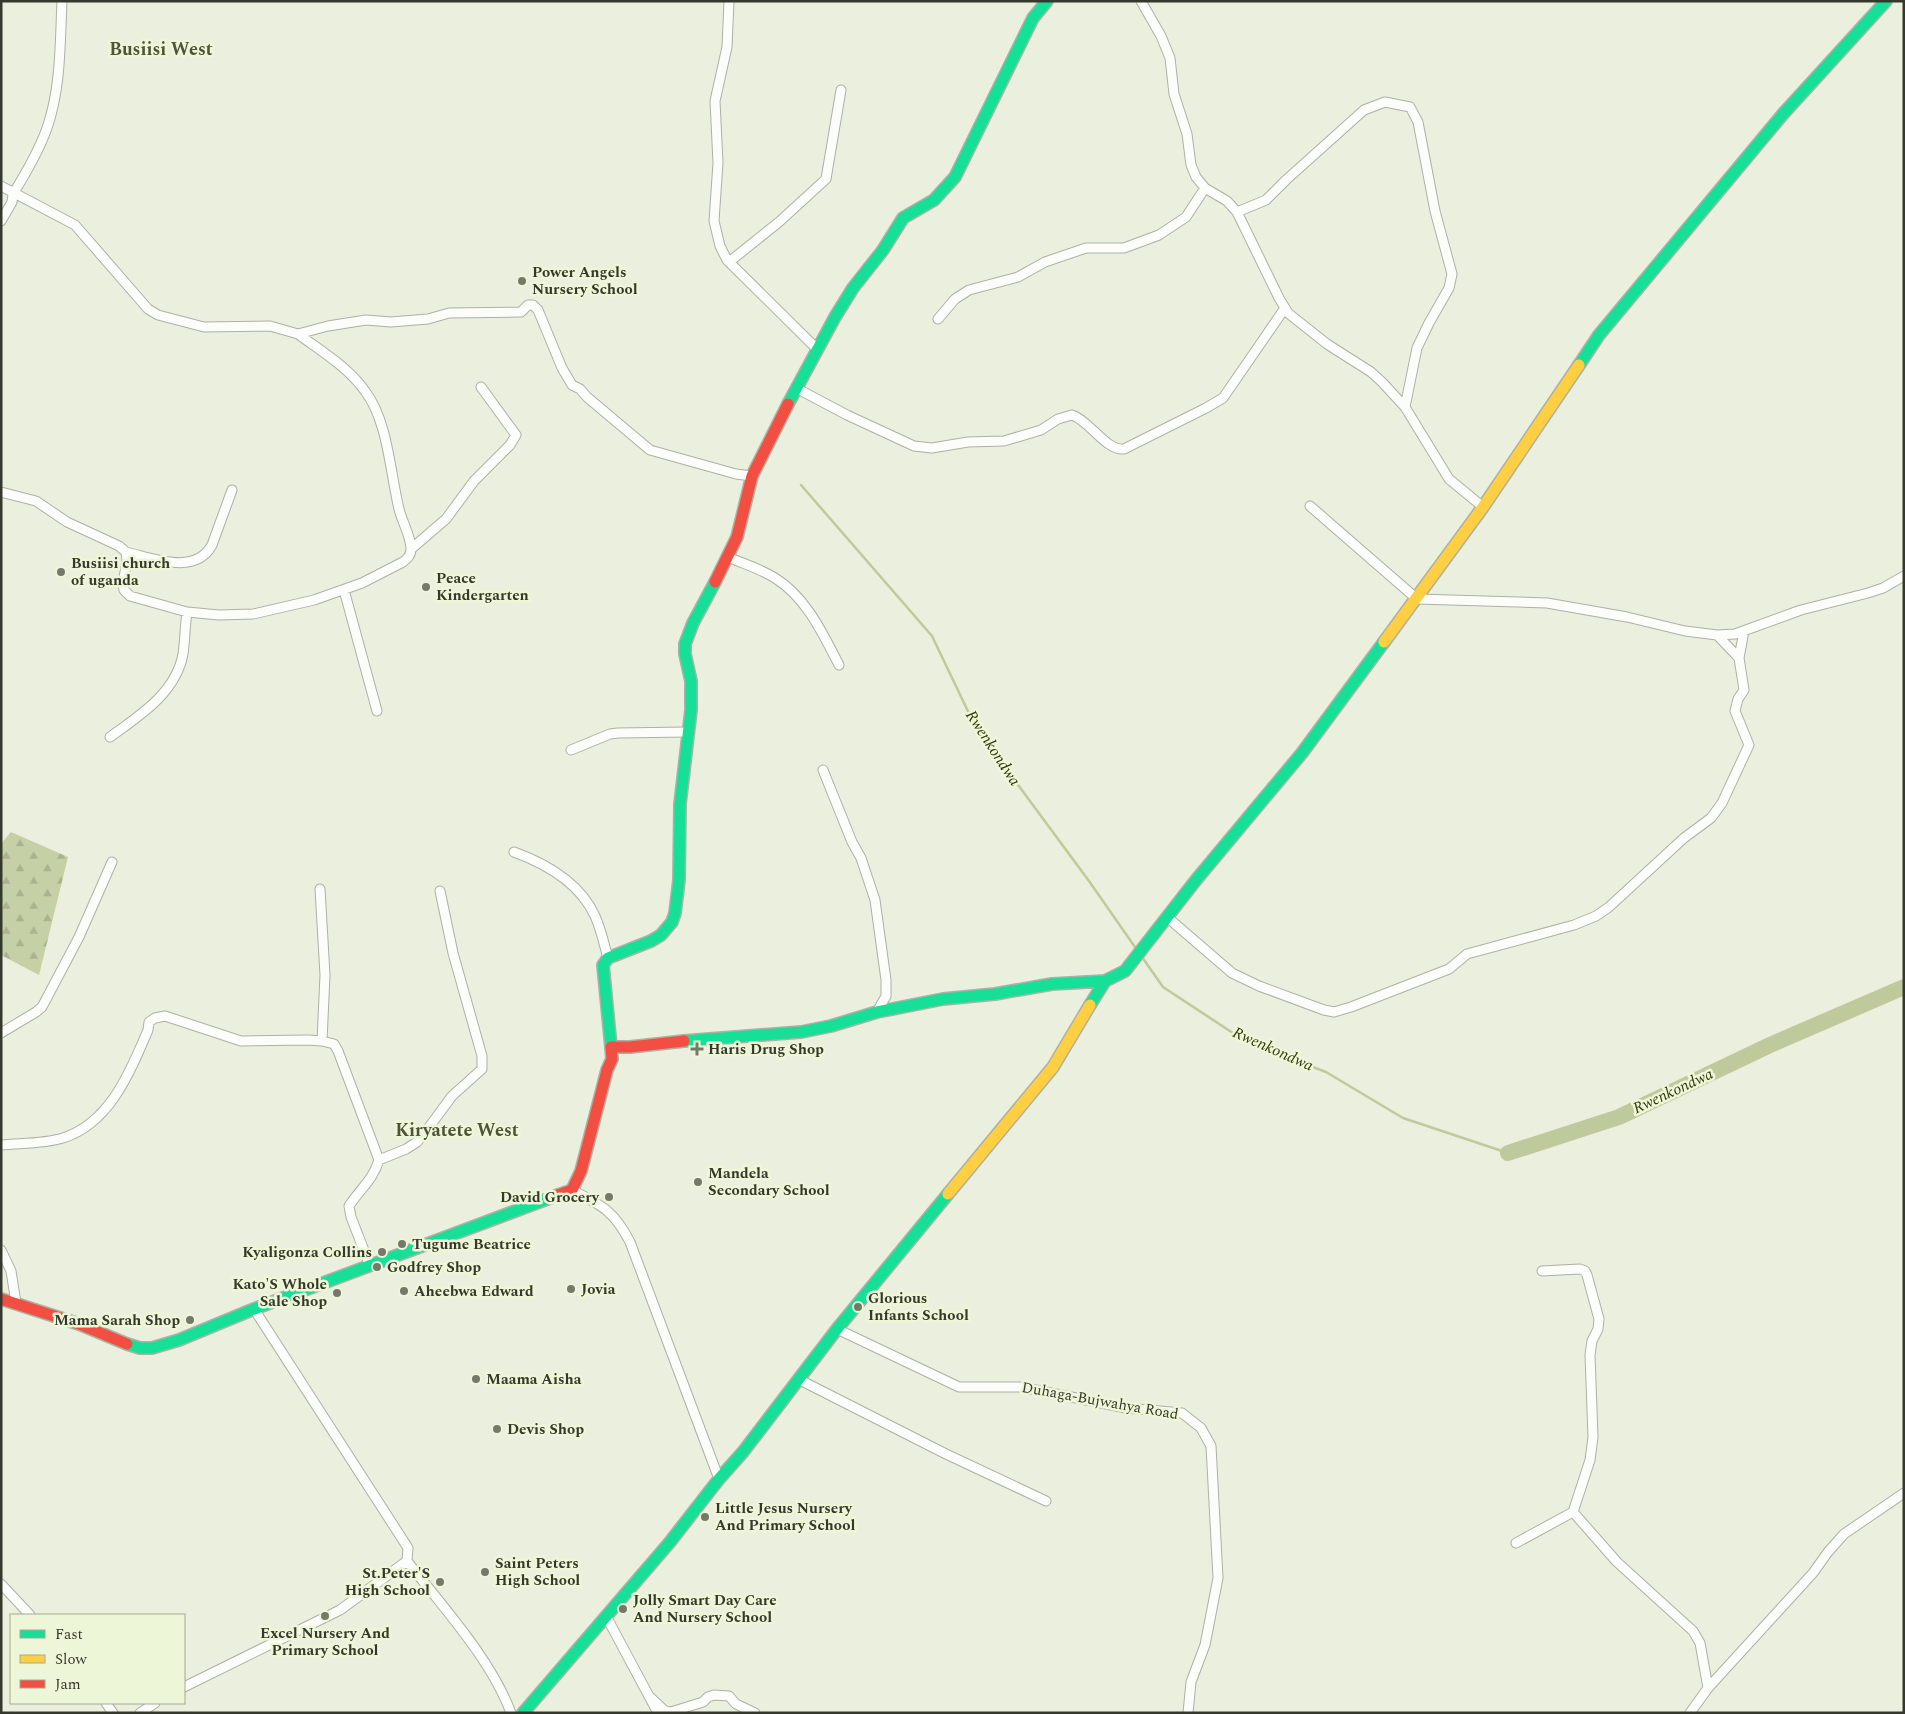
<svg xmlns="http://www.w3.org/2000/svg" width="1905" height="1714" viewBox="0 0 1905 1714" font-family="Spectral,serif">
<defs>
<pattern id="forest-firs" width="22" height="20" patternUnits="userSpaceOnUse" patternTransform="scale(1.25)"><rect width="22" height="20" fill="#c5d0a7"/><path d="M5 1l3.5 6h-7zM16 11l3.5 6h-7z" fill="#aab390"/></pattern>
</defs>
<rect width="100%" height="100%" fill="#eaefde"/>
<path fill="url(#forest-firs)" d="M11,832l57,25 -29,118 -38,-20v-111z"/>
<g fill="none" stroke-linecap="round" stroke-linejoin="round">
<path stroke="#beca9b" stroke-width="2.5" d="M801,485l131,151 44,92 113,153 48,69
M1142,957l21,30 82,54 81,31 77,46 105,35"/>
<path stroke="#beca9b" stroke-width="16" d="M1508,1153l111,-36 151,-72 134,-58"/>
<defs>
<path id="street" d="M729,1l-2,46 -12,54 3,62 -4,58 6,25 7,14 90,89
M1141,1l20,35 9,22 4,36 13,40 4,31 5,12 9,11 22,13 10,11 42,86 9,15 39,31 44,28 11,10 23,25 44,72 34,28
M1,186l74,39 73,84 10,6 46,12 66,-1 28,8 30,-8 38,-6 25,2 37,-3 21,-6 72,-1 7,-7h5l5,5 24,58 10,17 8,4 7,8 63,53 86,24 16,2
M1237,212l29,-12 20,-20 78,-70 21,-8 25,5 8,15 17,89 17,63 -3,14 -20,35 -12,25 -12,59
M1,221l11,-19 1,-8c13,-21 26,-43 34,-66 14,-40 13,-85 15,-127
M729,262l50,-40 47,-43 15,-89
M938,319l17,-20 14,-9 49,-13 27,-15 41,-14h38l35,-13 27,-18 19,-29
M796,388l51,27 67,31 18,2 36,-6 36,-1 37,-11 17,-11 14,-4c18,6 34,36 52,34l82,-41 17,-10 62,-90
M1,492l35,9 31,21 52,24 7,6 1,8 -4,24 1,6 6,6 57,16 32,3 34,-1 61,-14 48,-17 41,-21c5,-4 8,-7 8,-13 0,-13 -9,-27 -12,-40 -9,-37 -11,-88 -34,-118 -17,-24 -44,-40 -67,-57
M1310,506l107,93 130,4 80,14 58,14 32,4 18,-1 66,-24 67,-17 15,-5 21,-12
M411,549l35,-30 28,-38 36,-36 6,-10 -35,-48
M126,552c27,6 69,24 86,-7l20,-55
M728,557c16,7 33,12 47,21 31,19 48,56 64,87
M344,590l33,121
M1717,635l22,23
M110,737c29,-21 66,-44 73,-83 2,-14 2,-28 4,-42
M571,750l39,-16 8,-1 70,-1
M823,770l29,72 9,16 14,42 11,80v16l-9,16
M514,852c33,12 66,31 81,64 6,13 9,28 13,42
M320,889l5,86 -3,66
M1167,917l65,56 27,13 65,24 10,2 17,-5 98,-38 18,-15 107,-29 22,-9 13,-9 75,-69 27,-20 11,-15 27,-58 -14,-34 3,-12 6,-9 -5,-32 5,-27
M1,1033l35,-21 6,-5 37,-70 33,-75
M1,1145c20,-2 42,-1 62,-7 47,-15 67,-66 85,-108l1,-8 6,-4 10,-2 76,25 67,-1 14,1 12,3 4,7 41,109c-6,20 -19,29 -30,46l2,11 19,49
M379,1160l27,-11 11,-7 7,-8 28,-38 30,-27v-13l-29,-103 -13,-62
M572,1190c31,16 42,21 58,52l89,237
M1,1250l10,21 5,32
M254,1309l154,239 -1,13c35,45 84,98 104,152
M837,1329l122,58h62l105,21 56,5 19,15 10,18 7,132 -13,67 -14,37 -3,31
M798,1379l148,75 100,47
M1573,1512l44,50 76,69 7,12 8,45
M1516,1543l57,-31 17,-52 3,-23 -3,-82 2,-14 6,-12 1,-10 -12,-44 -2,-4 -5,-2 -38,2
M1,1584l29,31
M606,1616l52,97
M184,1687l156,-77 67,-49
M650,1697l15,14 6,1 32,-10 5,-5 6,-2 15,1 7,8 19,9
M106,1703l7,10
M140,1713l15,-10
M1690,1713l18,-25 105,-115 15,-21 16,-18 60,-41"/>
<path id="fast" d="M1579,365l20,-30 184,-221 103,-113
M788,404l47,-87 18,-29 30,-38 20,-32 31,-18 21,-23 78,-159 14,-17
M1090,1005l15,-24 20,-10 71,-91 106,-127 82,-111
M684,1041l117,-9 30,-6 46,-14 66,-13 52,-5 57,-10 53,-3
M611,1047l-8,-82 5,-7 43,-17 10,-6 11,-13 3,-9 4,-33 1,-76 11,-94v-29l-6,-27v-10l8,-21 22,-41
M127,1344l13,4h12l27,-8 75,-31 304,-114
M523,1713l147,-171 49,-63 24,-27 94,-123 111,-135"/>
<path id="slow" d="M1384,642l99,-135 96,-142
M948,1194l105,-127 37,-62"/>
<path id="jam" d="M715,582l22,-45 15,-61 36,-72
M558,1195l14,-5 9,-19 26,-101 5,-11 -1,-12h19l54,-6
M1,1299l78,25 48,20"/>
</defs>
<use href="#street" stroke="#adb1a4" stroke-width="11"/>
<use href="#fast" stroke="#adb1a4" stroke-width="14"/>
<use href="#slow" stroke="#adb1a4" stroke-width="14"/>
<use href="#jam" stroke="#adb1a4" stroke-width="14"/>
<use href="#street" stroke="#fcfdfa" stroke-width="9"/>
<use href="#fast" stroke="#16e098" stroke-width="11"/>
<use href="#slow" stroke="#ffcf43" stroke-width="11"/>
<use href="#jam" stroke="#f24e42" stroke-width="11"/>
</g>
<g fill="#74796b" stroke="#edf6d7" stroke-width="2">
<circle cx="522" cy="281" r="5"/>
<circle cx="61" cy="572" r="5"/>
<circle cx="426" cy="587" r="5"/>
<path d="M694.5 1041.5h5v5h5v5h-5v5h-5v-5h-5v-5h5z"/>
<circle cx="698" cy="1182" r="5"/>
<circle cx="609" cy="1197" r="5"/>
<circle cx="402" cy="1244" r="5"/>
<circle cx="382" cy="1252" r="5"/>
<circle cx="377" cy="1267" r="5"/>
<circle cx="571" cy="1289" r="5"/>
<circle cx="404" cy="1291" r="5"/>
<circle cx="337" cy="1293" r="5"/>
<circle cx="858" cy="1307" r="5"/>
<circle cx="190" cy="1320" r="5"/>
<circle cx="476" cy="1379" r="5"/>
<circle cx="497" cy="1429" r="5"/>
<circle cx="705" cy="1517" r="5"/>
<circle cx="485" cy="1572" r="5"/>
<circle cx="440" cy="1582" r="5"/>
<circle cx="623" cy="1609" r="5"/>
<circle cx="325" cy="1616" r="5"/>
</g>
<g text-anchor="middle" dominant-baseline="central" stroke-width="5" stroke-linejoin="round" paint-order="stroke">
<g font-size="15" font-weight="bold" fill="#35392d" stroke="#edf6d7" text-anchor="start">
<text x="532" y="272">Power Angels<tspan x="532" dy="17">Nursery School</tspan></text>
<text x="71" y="563">Busiisi church<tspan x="71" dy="17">of uganda</tspan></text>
<text x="436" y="578">Peace<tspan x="436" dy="17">Kindergarten</tspan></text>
<text x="708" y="1049">Haris Drug Shop</text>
<text x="708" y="1173">Mandela<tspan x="708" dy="17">Secondary School</tspan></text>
<text x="599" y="1197" text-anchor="end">David Grocery</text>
<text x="412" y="1244">Tugume Beatrice</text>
<text x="372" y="1252" text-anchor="end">Kyaligonza Collins</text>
<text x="387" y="1267">Godfrey Shop</text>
<text x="327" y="1284" text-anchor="end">Kato'S Whole<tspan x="327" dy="17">Sale Shop</tspan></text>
<text x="581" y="1289">Jovia</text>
<text x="414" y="1291">Aheebwa Edward</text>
<text x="868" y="1298">Glorious<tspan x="868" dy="17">Infants School</tspan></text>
<text x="180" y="1320" text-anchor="end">Mama Sarah Shop</text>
<text x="486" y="1379">Maama Aisha</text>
<text x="507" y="1429">Devis Shop</text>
<text x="715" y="1508">Little Jesus Nursery<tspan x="715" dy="17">And Primary School</tspan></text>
<text x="495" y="1563">Saint Peters<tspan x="495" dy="17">High School</tspan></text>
<text x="430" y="1573" text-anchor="end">St.Peter'S<tspan x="430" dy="17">High School</tspan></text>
<text x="633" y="1600">Jolly Smart Day Care<tspan x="633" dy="17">And Nursery School</tspan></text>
<text x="325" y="1633" text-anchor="middle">Excel Nursery And<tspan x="325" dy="17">Primary School</tspan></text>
</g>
<g font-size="15" fill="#35392d" stroke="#edf6d7">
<text transform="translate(1100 1401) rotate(10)">Duhaga-Bujwahya Road</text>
</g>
<g font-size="16" font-style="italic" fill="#303a0c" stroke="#edf6d7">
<text transform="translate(993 748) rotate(57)">Rwenkondwa</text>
<text transform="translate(1273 1049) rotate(24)">Rwenkondwa</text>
<text transform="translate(1673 1091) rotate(-25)">Rwenkondwa</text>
</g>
<g font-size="18" font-weight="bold" fill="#4d5439" stroke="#edf6d7">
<text x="161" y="49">Busiisi West</text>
<text x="457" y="1130">Kiryatete West</text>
</g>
</g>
<rect width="1905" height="1714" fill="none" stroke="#35392d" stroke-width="5"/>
<rect x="10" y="1614" width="175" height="90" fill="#edf6d7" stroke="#a3aa93"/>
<rect x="20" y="1630" width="25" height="8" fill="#16e098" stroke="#a3aa93"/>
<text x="55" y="1639" font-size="15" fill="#35392d">Fast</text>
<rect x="20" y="1655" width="25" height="8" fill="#ffcf43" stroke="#a3aa93"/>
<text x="55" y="1664" font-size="15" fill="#35392d">Slow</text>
<rect x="20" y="1680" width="25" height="8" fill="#f24e42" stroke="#a3aa93"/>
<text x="55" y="1689" font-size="15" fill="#35392d">Jam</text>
</svg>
